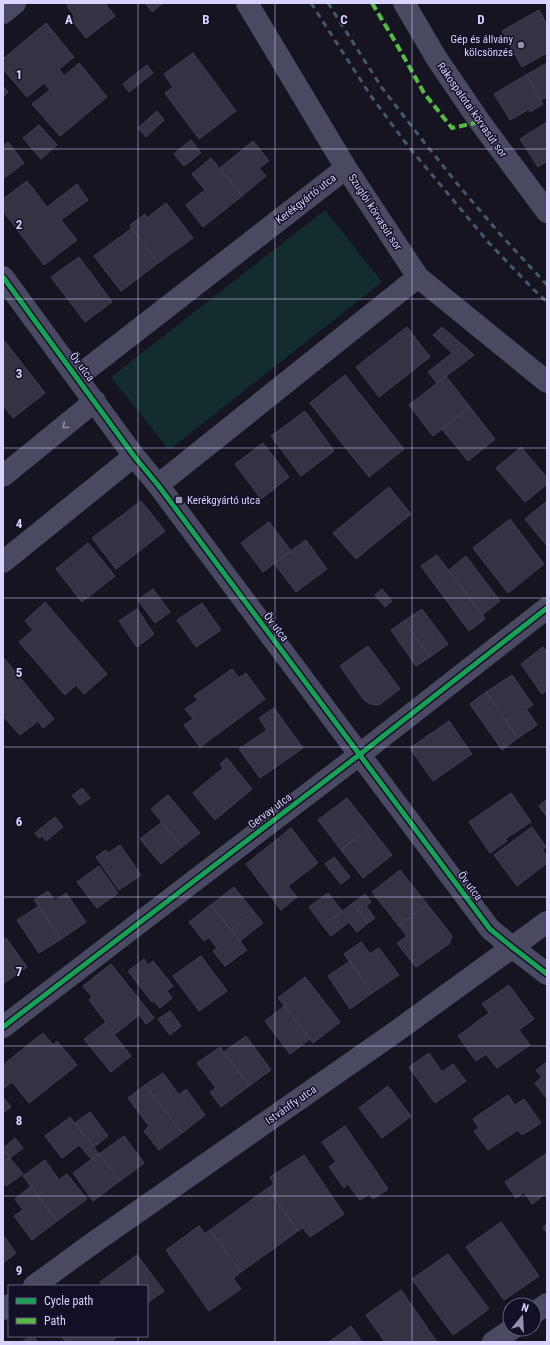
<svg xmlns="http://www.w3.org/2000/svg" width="550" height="1345" viewBox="0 0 550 1345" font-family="'Roboto Condensed',sans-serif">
<rect width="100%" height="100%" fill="#161421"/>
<path fill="#132c2d" d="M325,210l57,72 -213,168 -58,-73z"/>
<path fill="#343243" stroke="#433f54" d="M71,3h34l10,13 -29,22 -15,-19 4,-2 -8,-11z
M145,3h18l-11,9z
M539,10l8,15v28l-25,14 -20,-36z
M46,23l28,34 -15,12 5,7 15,-13 28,34 -47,39 -28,-32 18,-14 -6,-7 -17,14 -24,-28v-10z
M193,53l43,58 -37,28 -34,-46 8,-6 -9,-13z
M547,63v34l-6,3 -15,-25z
M147,65l6,8 -24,19 -6,-8z
M526,75l17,29 -13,8 -1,-3 -19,11 -16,-26z
M3,86l5,6 -5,5z
M157,111l7,9 -18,17 -8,-9z
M547,122v39l-9,6 -18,-28z
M39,125l18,20 -16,14 -18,-21z
M191,140l10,13 -17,13 -10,-12z
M253,141l16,20 -10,7 7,8 -24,20 -22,-28z
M8,142l16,21 -21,16v-33z
M211,158l31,38 -39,31 -17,-22 19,-15 -13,-16z
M27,181l20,26 30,-23 11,16 -27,20 16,20 -33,25 -41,-54v-12z
M166,203l27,35 -35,25 -28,-38 15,-11 2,4z
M132,228l26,35 -37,28 -27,-35z
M79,257l33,45 -27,20 -34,-45z
M407,327l23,30 -51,40 -23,-30z
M442,327l32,28 -37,28 -9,-11 24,-19 -19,-18z
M3,339l42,54 -32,25 -10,-13z
M345,375l59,74 -35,28 -59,-74z
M446,376l24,31 -37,29 -24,-31z
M470,407l25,32 -27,22 -26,-32z
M305,411l29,40 -33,25 -30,-40z
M263,443l26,34 -28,22 -26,-35z
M521,447l26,31v6l-22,18 -29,-34z
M389,487l22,27 -55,45 -23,-26z
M141,501l24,30 -49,38 -24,-31z
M547,501v45l-22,-27z
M510,519l34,45 -36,29 -35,-45z
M269,522l22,29 -28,21 -22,-29z
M306,540l21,29 -31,23 -22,-29z
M88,543l27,33 -33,26 -26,-33z
M437,555l48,64 -16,12 -48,-65z
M466,556l34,45 -18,14 -33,-45z
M153,589l17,23 -15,11 -17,-23z
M382,589l10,12 -7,6 -10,-12z
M45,602l62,72 -23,20 -8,-9 -11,10 -46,-53 14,-12 -8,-9z
M202,603l19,27 -25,17 -19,-27z
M137,609l17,25 -17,13 -18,-26z
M422,609l26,35 -18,13 -26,-36z
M404,621l26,36 -14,9 -25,-36z
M368,646l32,43 -21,16 -9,-1 -6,-4 -24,-34z
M543,647l4,5v38l-5,4 -21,-30z
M3,657l51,62 -11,9 -5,-7 -18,14 -17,-19z
M232,669l7,9 7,-5 19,26 -65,48 -16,-22 9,-6 -8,-10 13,-9 -4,-4z
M512,675l21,30 -7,4 11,16 -19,13 -32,-46z
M486,692l32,46 -16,12 -32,-46z
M274,708l29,40 -43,30 -21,-29 28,-19 -8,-12z
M449,721l23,33 -39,27 -23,-33z
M227,758l25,31 -37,31 -22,-27 30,-25 -3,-4z
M82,788l8,10 -10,7 -8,-9z
M511,793l20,29 -26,17 2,2 -17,12 -21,-31z
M168,795l32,38 -18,14 -31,-38z
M347,798l23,29 -29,23 -23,-30z
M547,799v18l-8,-11z
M55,817l8,10 -17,14 -4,-5 -3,2 -4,-5z
M162,822l20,25 -21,17 -21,-25z
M370,827l22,28 -29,23 -22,-28z
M532,827l14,20 -4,3 5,6v7l-30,23 -23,-31z
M291,828l27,35 -30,23 9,11 -16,13 -35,-46z
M120,845l21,30 -22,15 -23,-33 10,-7 2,3z
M334,857l16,20 -9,7 -16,-20z
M99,866l19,27 -21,15 -20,-26z
M400,870l27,34 -28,22 -27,-34z
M234,887l20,25 -23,18 -20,-25z
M48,891l7,10 11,-8 20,29 -25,17 -27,-39z
M328,893l14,18 -19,15 -14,-19z
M365,894l6,8 -5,4 9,12 -7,5 -15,-20z
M353,903l15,20 -11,9 -8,-10 -18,14 -8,-10z
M427,904l25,32 -3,8 -33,23 -19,-24 10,-7 -8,-10z
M211,905l36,45 -22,16 -12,-15 4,-3 -8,-11 -5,4 -15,-19z
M39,906l22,33 -22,14 -22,-33z
M254,912l9,11 -23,18 -9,-11z
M6,938l21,29 -23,16 -1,-2v-41z
M361,942l9,12 9,-6 20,27 -27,18 -28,-39z
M201,956l26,35 -28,20 -26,-35z
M144,959l4,6 5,-4 20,25 -6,5 5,7 -12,10 -6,-7 -2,1 -24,-31z
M350,961l22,32 -22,16 -22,-33z
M111,964l43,54 -8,6 -7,-9 -24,19 -26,-34 3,-3 -9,-11z
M305,977l35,45 -27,21 -35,-45z
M509,985l25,34 -15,11 11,15 -33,23 -11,-14 -10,7 -18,-25 31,-23 -7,-9z
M284,1006l26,33 -20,15 -25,-33z
M170,1011l11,15 -11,9 -12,-16z
M105,1023l26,33 -20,16 -27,-33z
M43,1033l10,12 4,-4 20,24 -48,38 -17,-21 -8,6 -1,-1v-22z
M246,1036l25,34 -22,16 -25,-34z
M220,1047l29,39 -28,21 -11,-15 6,-4 -19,-25z
M429,1053l13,19 11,-8 13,17 -31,22 -26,-36z
M547,1062v37l-12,-16 7,-6 -6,-7z
M163,1073l16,22 7,-6 19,26 -23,18 -37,-48z
M145,1085l37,48 -23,17 -15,-19 5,-5 -21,-28z
M388,1086l23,30 -29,22 -23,-30z
M508,1095l7,10 9,-6 17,24 -19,12 -4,-5 -30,20 -14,-19 5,-3 -6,-9z
M3,1097l8,10 -8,6z
M90,1112l18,24 -14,11 -19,-24z
M70,1117l29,37 -7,6 -13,-15 -17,13 -17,-22z
M345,1126l43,63 -15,10 -4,-5 -9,6 -12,-16 -4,4 -15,-21 7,-5 -14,-20z
M124,1136l20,27 -24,18 -21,-27z
M15,1138l8,10 -13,10 -7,-10z
M3,1149l7,9 -7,5z
M547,1153v40l-15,11 -8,-12 -8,6 -11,-16z
M99,1154l21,27 -27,20 -20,-28z
M304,1155l40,59 -34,23 -7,-9 -5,3 -30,-43 6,-4 -4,-7z
M10,1158l13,16 -17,12 -3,-4v-7l1,-1 -1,-2v-9z
M45,1160l14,20 8,-6 20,25 -30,22 -34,-45z
M31,1186l26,35 -25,19 -18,-24 9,-6 -8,-11z
M268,1188l30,43 -57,41 -31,-42z
M501,1222l38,54 -35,24 -38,-53z
M547,1224v10l-4,-7z
M199,1226l6,8 5,-4 31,42 -8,6 8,11 -32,22 -43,-61z
M3,1235l13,18 -13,10z
M448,1254l41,55 -36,26 -41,-56z
M137,1255l27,36 -17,12v-17h-44l-3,-4z
M401,1290l36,52h-52l-19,-27z
M351,1326l11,16h-33z
M30,1336h3l5,6h-16z
M61,1336h57l-7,6h-45z"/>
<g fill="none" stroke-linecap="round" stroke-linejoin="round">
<path stroke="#4a4962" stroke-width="22" d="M247,3l99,165 72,109 129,105
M404,3l33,56 43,63 67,90
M3,13l12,-10
M3,277l131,179 24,29 332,444 22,18 35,27
M77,377l269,-209
M3,476l92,-75
M158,485l260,-208
M3,562l131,-106
M3,1027l356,-272 188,-147
M34,1286l59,-43 301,-210 153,-111
M3,1309l6,-4
M534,1313l13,-9
M493,1342l19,-13"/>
<path stroke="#43596b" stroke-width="3" stroke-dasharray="6 5" stroke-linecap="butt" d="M311,3l60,93 37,50 81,97 45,47 13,12
M328,3l54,85 38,49 39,49 41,48 47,51"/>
<path stroke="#58b947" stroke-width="4" stroke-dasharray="8 4" stroke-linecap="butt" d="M372,3l24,40 28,50 28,35 28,-6"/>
<defs>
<path id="cycleway" d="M3,277l131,179 24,29 332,444 22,18 35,27
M3,1027l356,-272 188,-147"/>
</defs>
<use href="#cycleway" stroke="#130f26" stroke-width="8"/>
<use href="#cycleway" stroke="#1a9f57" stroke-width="5"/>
</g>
<defs><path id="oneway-chevron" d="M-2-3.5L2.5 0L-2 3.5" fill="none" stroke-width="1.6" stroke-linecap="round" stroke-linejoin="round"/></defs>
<use stroke="#928eb0" href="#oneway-chevron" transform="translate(65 426) rotate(141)"/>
<path fill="none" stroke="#d9d4ff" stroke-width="1" stroke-opacity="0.55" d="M138,3v1283M275,3v1339M412,3v1339M3,149h544M3,299h544M3,448h544M3,598h544M3,747h544M3,897h544M3,1046h544M3,1196h544M138,1336v6"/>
<g fill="#9591b1" stroke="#130f26" stroke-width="1.5">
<circle cx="521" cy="45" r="4"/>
<rect x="175" y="496" width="8" height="8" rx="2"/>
</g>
<g text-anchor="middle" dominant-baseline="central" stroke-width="3" stroke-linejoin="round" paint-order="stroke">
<g font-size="11" fill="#d9d4ff" stroke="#130f26" text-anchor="end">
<text x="513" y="39">Gép és állvány<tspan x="513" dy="13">kölcsönzés</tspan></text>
<text x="187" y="500" text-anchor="start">Kerékgyártó utca</text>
</g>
<g font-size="11" fill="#d9d4ff" stroke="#130f26">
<text transform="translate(472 110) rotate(55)">Rákospalotai körvasút sor</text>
<text transform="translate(306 199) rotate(-38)">Kerékgyártó utca</text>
<text transform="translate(375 212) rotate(57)">Szuglói körvasút sor</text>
<text transform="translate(82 367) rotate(53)">Öv utca</text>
<text transform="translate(276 627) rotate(53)">Öv utca</text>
<text transform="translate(270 811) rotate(-37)">Gervay utca</text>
<text transform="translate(470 886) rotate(53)">Öv utca</text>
<text transform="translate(291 1105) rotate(-35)">Istvánffy utca</text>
</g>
</g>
<g font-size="13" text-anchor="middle" font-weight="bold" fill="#d9d4ff" stroke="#130f26" stroke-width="3" stroke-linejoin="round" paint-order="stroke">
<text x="69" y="24">A</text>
<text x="206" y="24">B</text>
<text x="344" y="24">C</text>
<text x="481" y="24">D</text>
<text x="19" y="79">1</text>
<text x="19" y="229">2</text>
<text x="19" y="378">3</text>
<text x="19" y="528">4</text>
<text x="19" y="677">5</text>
<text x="19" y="826">6</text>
<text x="19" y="976">7</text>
<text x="19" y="1125">8</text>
<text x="19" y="1275">9</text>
</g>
<rect width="550" height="1345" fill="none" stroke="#d9d4ff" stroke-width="8"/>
<rect x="8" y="1285" width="140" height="52" fill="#130f26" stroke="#625e7d"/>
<rect x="16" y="1298" width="20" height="6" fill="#1a9f57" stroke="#625e7d"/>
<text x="44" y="1305" font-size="12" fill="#d9d4ff">Cycle path</text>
<rect x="16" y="1318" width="20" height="6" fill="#58b947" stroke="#625e7d"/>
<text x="44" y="1325" font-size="12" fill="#d9d4ff">Path</text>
<g transform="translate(522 1317) rotate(18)"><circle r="19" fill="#130f26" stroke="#625e7d"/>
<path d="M0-3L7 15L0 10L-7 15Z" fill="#9591b1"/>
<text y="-6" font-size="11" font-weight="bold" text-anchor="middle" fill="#d9d4ff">N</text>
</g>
</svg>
